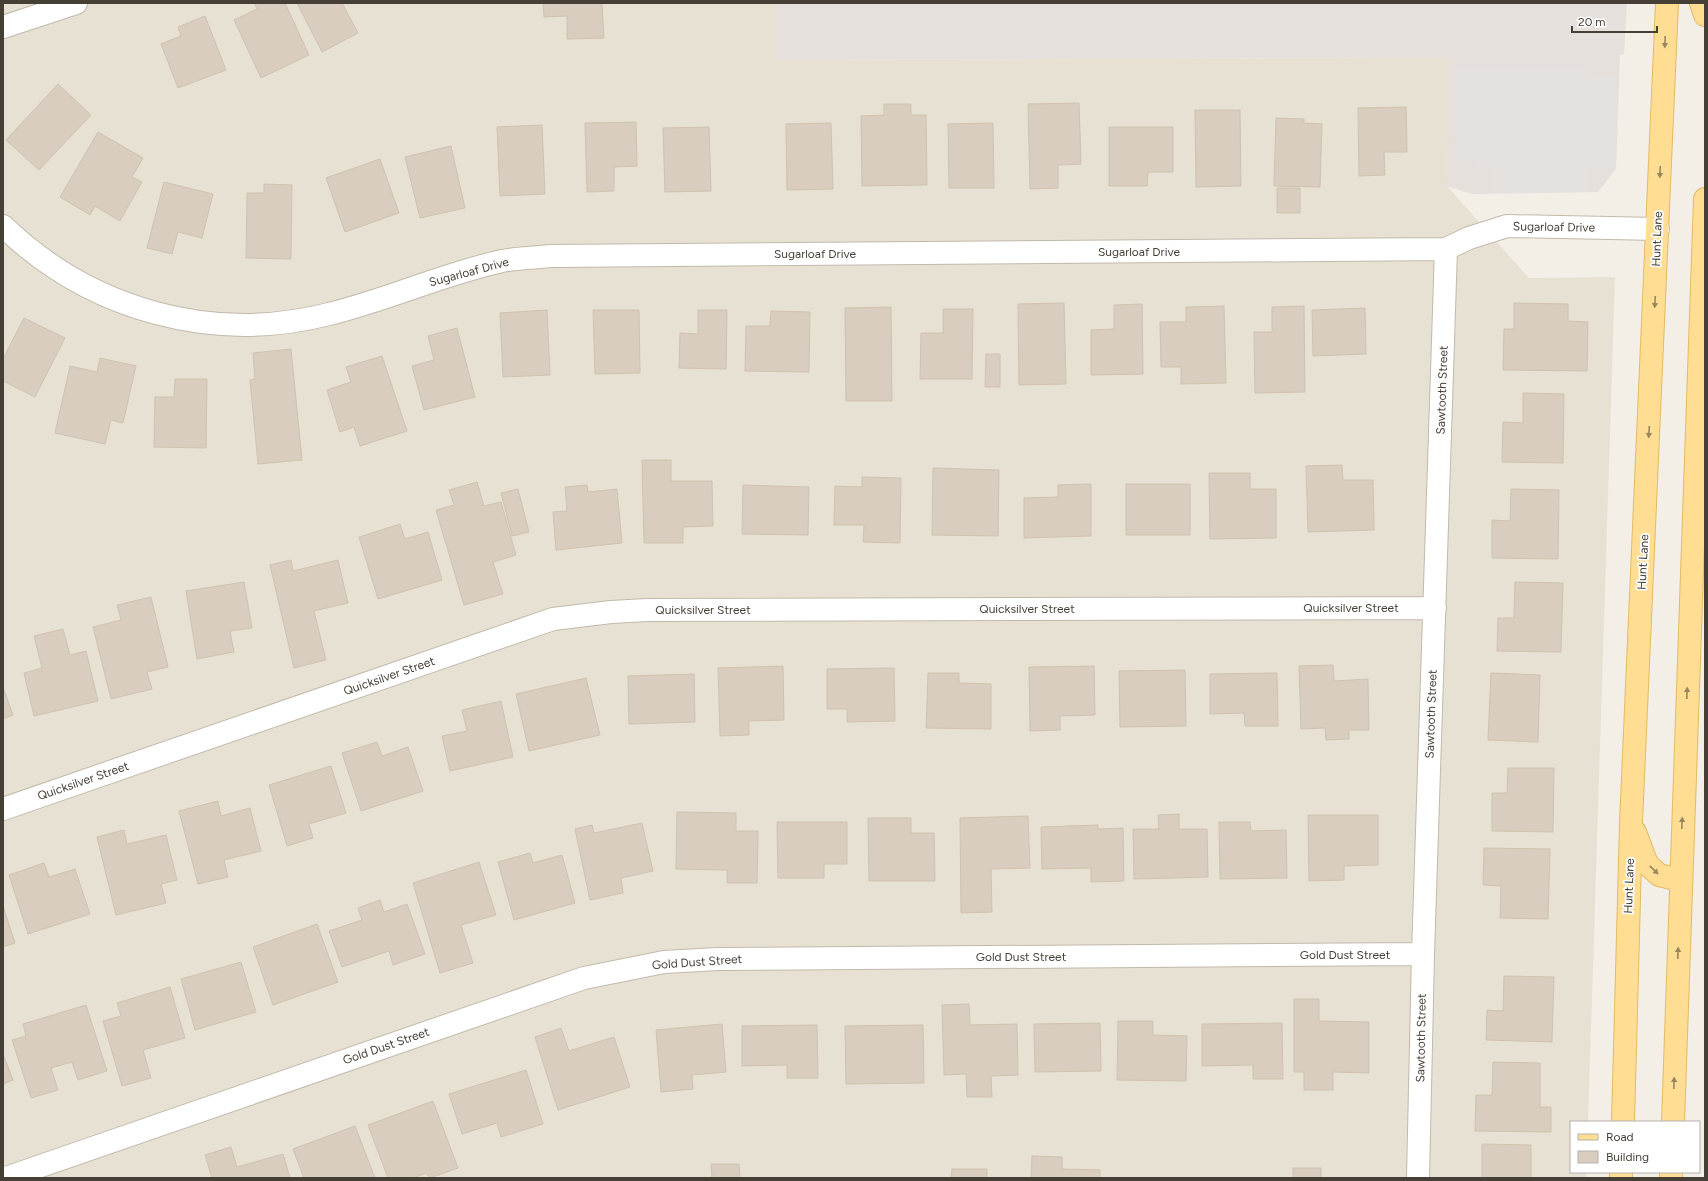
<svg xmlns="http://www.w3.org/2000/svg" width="1708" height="1181" viewBox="0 0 1708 1181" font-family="Figtree,sans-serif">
<rect width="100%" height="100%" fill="#f3efe6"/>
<path fill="#e7e1d4" d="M3,3h772v57l675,-2 -3,128 82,92 86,-1 -27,845h-17v50h15v6h-1583z"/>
<path fill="#e5e0db" d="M775,3h852l-3,51 -4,1 -4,114 -18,23 -126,2 -25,-8 2,-128 -674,2z"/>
<path fill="#e4e1de" d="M1457,66h133v8l2,1 23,1 1,93h-26l-3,4 -1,19 -94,1 -1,-23 -3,-2h-12l-1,-4 -5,-3h-16z"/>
<path fill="#d8cdbe" stroke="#d0c2ae" d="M254,3h31l24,52 -48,23 -27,-58 23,-11z
M297,3h45l16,30 -36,19z
M543,3h59l2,35 -37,1v-23l-23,1z
M205,16l21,54 -48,18 -17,-44 20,-8 -3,-9z
M58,84l33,31 -52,55 -33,-30z
M1079,103l2,61 -23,1v23l-28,1 -2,-85z
M884,104h27v11h15l1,70 -65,1 -1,-70 23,-1z
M1406,107l1,45h-23l1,23 -26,1 -1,-68z
M1195,110h45l1,76 -45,1z
M1276,118l28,1v4l18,1 -2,63 -46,-1z
M636,122l1,44 -23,1v24l-27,1 -2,-69z
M831,123l2,66 -46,1 -1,-66z
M993,123l1,65h-45l-1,-64z
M542,125l3,69 -45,2 -3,-69z
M709,127l2,64 -46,1 -2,-64z
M1109,127h64v45h-25l-1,14h-38z
M98,132l45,26 -11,19 10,5 -22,39 -25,-15 -5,9 -30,-18z
M451,146l14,62 -45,10 -15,-61z
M380,159l19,54 -54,19 -19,-54z
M164,182l49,12 -11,44 -24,-6 -6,22 -25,-6z
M264,184l28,1 -1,74 -45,-1 1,-65h17z
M1277,188h23v25h-23z
M1064,303l2,81 -47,1 -1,-81z
M1514,303l54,1v17l20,1 -1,49 -84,-1 1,-41h10z
M1142,304l1,70 -52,1v-45l23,-1v-24z
M1224,306l2,77 -45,1v-17h-20l-1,-45h26v-15z
M1304,306l1,86 -50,1 -1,-61h18v-25z
M891,307l1,94h-46l-1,-93z
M1365,308l1,46 -53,2 -1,-46z
M943,309h30l-1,70h-52l1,-46h22z
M547,310l3,65 -47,2 -3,-64z
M593,310h46l1,63 -45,1z
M698,310h29l-1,59 -47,-1 1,-35 18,1z
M771,311l39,1 -1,60 -64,-1 1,-45h24z
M24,318l41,20 -30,59 -32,-16v-22z
M457,328l18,69 -51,13 -12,-44 22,-6 -6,-24z
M291,349l11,111 -44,4 -8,-84 5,-1 -2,-26z
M986,354h14v33h-15z
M382,356l25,75 -47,15 -6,-19 -14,5 -13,-42 24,-8 -5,-15z
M100,358l36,8 -13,57 -12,-3 -6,24 -50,-11 15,-67 27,6z
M175,379h32l-1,69 -52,-1 1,-50h19z
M1523,393l41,1 -1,69 -61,-1 1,-40 20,1z
M642,460h29v21h41l1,45 -30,1v16h-39z
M1342,465l1,15h30l1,50 -66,2 -2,-66z
M933,468l66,2 -1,66 -66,-1z
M1209,473h41v16h26v49l-66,1z
M862,477l39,1 -1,65 -37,-1 1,-17h-30l1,-39 27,1z
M477,482l7,24 17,-4 15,53 -23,7 10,32 -39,11 -28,-95 18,-5 -5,-15z
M1091,484v52l-67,2v-40l34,-1v-12z
M1126,484h64v51h-64z
M587,485l1,7 29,-3 5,54 -66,7 -3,-38 14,-1 -2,-24z
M743,485l66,2 -1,48 -66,-1z
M518,489l11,43 -17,4 -11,-43z
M1511,489l48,1 -1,69 -66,-1v-38l18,1z
M400,524l5,15 23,-7 14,48 -64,19 -19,-62z
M291,560l2,11 45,-11 10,43 -34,8 12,49 -32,8 -24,-103z
M244,582l8,46 -22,3 4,21 -37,7 -11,-68z
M1515,582l48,1 -2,69 -64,-1 1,-33h16z
M151,597l17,70 -21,5 5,17 -41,10 -18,-72 28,-7 -4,-15z
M63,629l7,26 16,-4 12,50 -64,15 -10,-43 18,-5 -8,-32z
M1333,665l1,16 34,-2 1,51h-20v9l-23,1 -1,-12 -24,1 -2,-63z
M783,666l1,54 -35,1v14l-29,1 -2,-68z
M1094,666l1,49 -35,1v14l-30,1 -1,-64z
M894,668l1,53 -48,1v-13h-20v-40z
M1185,670l1,56 -66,1 -1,-56z
M928,673h31v10l32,1v45l-65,-1z
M1277,673l1,53h-33l-1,-13 -34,1v-40z
M1491,673l49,2 -2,67 -50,-2z
M694,674l1,48 -66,2 -1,-48z
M586,678l14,57 -71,16 -13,-57z
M3,687l10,28 -10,4z
M501,701l12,56 -63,14 -8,-35 25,-5 -5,-21z
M377,742l5,14 26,-9 15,44 -62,20 -19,-58z
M331,766l15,47 -37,11 4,14 -26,8 -18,-61z
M1508,768h46l-1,64 -61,-1v-38h15z
M218,801l3,15 29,-8 11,43 -37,9 4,17 -30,7 -19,-73z
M677,812l59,1v18h22l-1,52h-30v-13l-51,-1z
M1179,814v15h28l1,48 -74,2 -1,-50h26l-1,-14z
M1308,815h70v50l-34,1v14l-35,1z
M1028,816l2,52 -39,1 1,43 -31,1 -1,-95z
M868,818h43v15h23l1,48h-66z
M777,822h70v42h-23v14h-46z
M1219,822h31l1,9 35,-1 1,48 -67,1z
M642,823l11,48 -32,7 2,15 -33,7 -15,-71 17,-4 2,8z
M1098,825v4l25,-1 1,53 -33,1v-14l-49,1 -1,-42z
M124,830l3,14 39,-9 11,45 -16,4 5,19 -50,12 -19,-78z
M1484,848l66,1 -2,70 -48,-1 1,-32 -18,-1z
M530,853l3,10 29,-8 13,48 -61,17 -16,-58z
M479,862l17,53 -35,10 12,38 -33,10 -27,-90z
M44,863l5,14 26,-8 15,45 -62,20 -19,-59z
M380,900l4,12 23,-8 18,50 -32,11 -4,-14 -47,16 -13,-36 33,-11 -4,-12z
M3,906l12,37 -12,4z
M317,924l21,58 -65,23 -20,-58z
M241,962l15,50 -61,18 -14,-51z
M1504,976l50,1 -2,65 -66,-2 1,-30 16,1z
M170,987l15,51 -42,12 8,28 -29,8 -19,-65 18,-5 -4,-13z
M1294,999h25v22l50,1v51l-36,-1v18h-29v-18h-10z
M969,1004l1,21 47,-1 1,51 -27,1 1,21h-25l-1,-23 -22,1 -2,-70z
M86,1005l21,66 -29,9 -6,-18 -21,6 7,22 -27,8 -19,-58 14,-4 -3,-12z
M1118,1021h35v14l34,1 -1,45 -69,-1z
M1100,1023l1,48 -66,1 -1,-48z
M1282,1023l1,56h-30v-14l-51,1v-42z
M722,1024l4,48 -34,3 1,14 -32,3 -5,-62z
M817,1025l1,53h-31v-13l-45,1v-40z
M923,1025l1,58 -78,1 -1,-58z
M561,1028l8,23 45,-14 16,50 -72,23 -23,-73z
M3,1054l10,26 -10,4z
M1493,1062l47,1v44h11v25l-76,-1 1,-36h16z
M526,1070l17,54 -42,13 -4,-14 -35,11 -13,-40z
M433,1101l25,67 -28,10 -4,-5 -13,5h-25l-20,-53z
M355,1126l20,52h-71l-11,-29z
M1482,1144l49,1v33h-49z
M231,1147l6,20 46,-13 7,24h-78l-7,-23z
M1032,1156l30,1v12l38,1v8h-69z
M711,1164h28l1,14h-28z
M1293,1168h28v10h-28z
M952,1169h35v9h-36z"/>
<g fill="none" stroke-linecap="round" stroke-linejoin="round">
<defs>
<path id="minor" d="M3,27l73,-24
M3,226c87,84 209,118 326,88 58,-14 114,-40 173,-53 16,-3 32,-3 48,-5l896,-7 23,-11 38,-12 151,3
M3,809l550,-190 58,-7 36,-2 788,-2
M6,1178l578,-200 80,-16 54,-3 705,-5
M1418,1178l5,-224 23,-705"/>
<path id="major" d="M1701,3l4,12
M1635,832l12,32 12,11 21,5
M1623,1122l8,-299 36,-820
M1673,1122l32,-923
M1621,1178v-6
M1671,1178v-6"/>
</defs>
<use href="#minor" stroke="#c2b9ab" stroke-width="24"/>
<use href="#major" stroke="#e4ba63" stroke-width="24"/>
<use href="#minor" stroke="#fff" stroke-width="22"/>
<use href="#major" stroke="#ffdd93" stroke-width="22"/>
</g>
<defs><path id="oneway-solid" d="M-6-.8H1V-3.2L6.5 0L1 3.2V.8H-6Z"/></defs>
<g fill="#99865f">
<use href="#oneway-solid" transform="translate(1665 42) rotate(92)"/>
<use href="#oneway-solid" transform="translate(1660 172) rotate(92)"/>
<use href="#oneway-solid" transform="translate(1655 302) rotate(93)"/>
<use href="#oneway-solid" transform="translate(1649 432) rotate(93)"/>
<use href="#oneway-solid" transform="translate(1687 693) rotate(-88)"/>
<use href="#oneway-solid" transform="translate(1682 823) rotate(-88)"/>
<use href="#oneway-solid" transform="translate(1654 870) rotate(44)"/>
<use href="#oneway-solid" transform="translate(1678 953) rotate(-88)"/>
<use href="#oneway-solid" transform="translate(1674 1083) rotate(-88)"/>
</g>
<g text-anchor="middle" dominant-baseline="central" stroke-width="3.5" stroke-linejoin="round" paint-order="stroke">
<g font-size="12" fill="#463f35" stroke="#fff">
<text transform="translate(1554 227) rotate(1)">Sugarloaf Drive</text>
<text transform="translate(1657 239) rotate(-88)">Hunt Lane</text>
<text x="1139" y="252">Sugarloaf Drive</text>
<text x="815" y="254">Sugarloaf Drive</text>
<text transform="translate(469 272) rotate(-15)">Sugarloaf Drive</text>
<text transform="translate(1442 390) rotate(-88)">Sawtooth Street</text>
<text transform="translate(1643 562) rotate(-87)">Hunt Lane</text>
<text x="1351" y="608">Quicksilver Street</text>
<text x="1027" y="609">Quicksilver Street</text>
<text x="703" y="610">Quicksilver Street</text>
<text transform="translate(389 676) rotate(-19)">Quicksilver Street</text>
<text transform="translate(1431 714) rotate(-88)">Sawtooth Street</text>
<text transform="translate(83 781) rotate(-19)">Quicksilver Street</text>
<text transform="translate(1629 886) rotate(-88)">Hunt Lane</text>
<text x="1345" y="955">Gold Dust Street</text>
<text x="1021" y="957">Gold Dust Street</text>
<text transform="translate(697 962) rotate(-4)">Gold Dust Street</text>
<text transform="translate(1421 1038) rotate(-89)">Sawtooth Street</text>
<text transform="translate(386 1046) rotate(-19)">Gold Dust Street</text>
</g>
</g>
<rect width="1708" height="1181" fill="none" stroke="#463f35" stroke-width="8"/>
<rect x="1570" y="1121" width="130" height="52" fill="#ffffff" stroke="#b5b2ae"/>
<rect x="1578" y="1134" width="20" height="6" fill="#ffdd93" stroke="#b5b2ae"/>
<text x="1606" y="1141" font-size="12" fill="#463f35">Road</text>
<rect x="1578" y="1151" width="20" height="12" fill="#d8cdbe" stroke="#b5b2ae"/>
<text x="1606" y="1161" font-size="12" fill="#463f35">Building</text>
<path d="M1572 26v6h85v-6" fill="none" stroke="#463f35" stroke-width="2"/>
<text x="1578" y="26" font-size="12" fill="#463f35" stroke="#ffffff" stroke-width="3" paint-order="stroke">20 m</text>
</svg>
